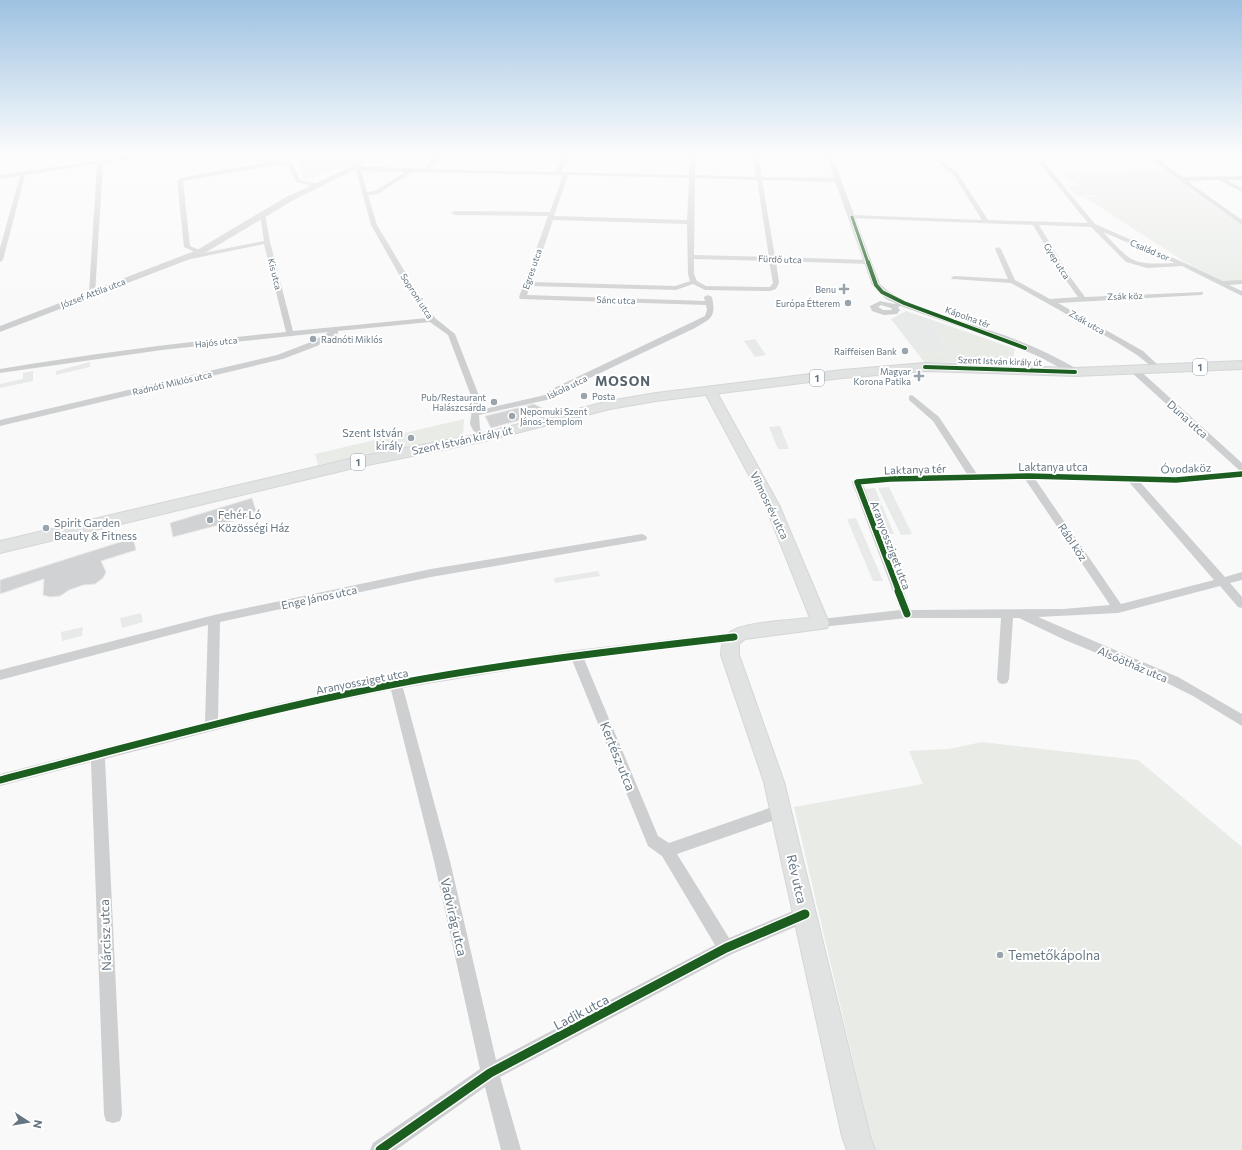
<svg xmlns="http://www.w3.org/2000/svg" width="1242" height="1150" viewBox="0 0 1242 1150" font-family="Commissioner,sans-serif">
<rect width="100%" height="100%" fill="#f9f9f9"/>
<path fill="#e8e9e9" d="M305,153h48l-3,10 -46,17 -9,-25z
M906,311l41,14 -10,8 12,19 -31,2 -27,-35z
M755,339l11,16 -11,2 -11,-16z
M90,362v5l-34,8v-4z
M33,371v10l-33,7v-4l23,-5v-6z
M780,426l9,23h-11l-9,-22z
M889,487l23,47 -11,1 -23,-47z
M875,488l19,46h-11l-18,-45z
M856,518l27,63h-10l-26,-62z
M598,571l2,5 -45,7 -1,-5z
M141,613l2,9 -21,6 -2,-10z
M83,627l-1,9 -20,5 -1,-9z"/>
<path fill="#e8ebe6" d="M349,153h19l-6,12 -9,3 -9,-3z
M1164,169l78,56v56l-17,1 -40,-20 -101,-65 12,-1 -2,-1 -17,1 -10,-10h13l-19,-12z
M947,325l68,24 -3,14 -88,-1 -6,-8 31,-2 -12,-19z
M464,419l-1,18 -145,28 -3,-11z
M982,742l156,18 104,87v303h-368l-80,-343 129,-23 -14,-33 40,-2z"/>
<path fill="#d0d2d3" stroke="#e8e8e8" d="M534,404l10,5 -5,6 -48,13 -6,-12z
M252,498l4,13 -8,3 1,3 -76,20 -3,-14z
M133,538l3,12 -35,11 5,11 -3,6 -8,6 -12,1 -14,5 -9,6 -10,1 -7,-2 1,-16 -44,15v-14z"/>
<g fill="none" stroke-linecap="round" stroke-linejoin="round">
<defs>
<path id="secondary" d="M710,387l6,4 63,114 50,118 -2,5 -6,1 -76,10 -6,5v11l45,127 86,354 5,14h-28l-5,-14 -78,-354 -43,-127c0,-8 1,-17 8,-22 12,-11 64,-13 81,-15l-45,-113 -61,-114z"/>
<path id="primary" d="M1242,361v8l-167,7 -150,-5 -83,7 -186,23 -46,8 -129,33 -123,25 -358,86v-12l358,-84 122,-23 129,-33 47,-8 186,-23 83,-7 150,5z"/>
</defs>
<use href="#secondary" stroke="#d5d6d7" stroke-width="2"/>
<use href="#primary" stroke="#d5d6d7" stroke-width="2"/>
<path fill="#cecfd0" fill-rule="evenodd" d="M151,153h13l-61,10 -8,131 -6,-1 8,-129 -72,11 -22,85 -3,2v-14l20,-72 -20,3v-4z
M437,153h6l-13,16 126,3 8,-19h6l-9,19 128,3 1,-22h6l-1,22 61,2 -4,-24h6l4,24 75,1 3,2 -3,2 -75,-2 13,77 94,3 3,2 -3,2 -93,-3 3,22 -3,6 -6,2 -65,-1 -12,-6 -17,6 -146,-4 -3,9 178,6 -1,-4 4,-2 4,2c4,20 0,21 -17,31l-137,65 -7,6 -72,16 1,14 6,9 -5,3 -3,-1 -8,-16 3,-23 -25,-66 -18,-13 -92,9v3l-21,12 -34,13 -283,67v-6l277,-65 34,-13 18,-10 -167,18 -162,23v-4c95,-16 190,-28 286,-37l-22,-88 -78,16 -3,-2 16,-4 -15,-7 -7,-66 3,-3 94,-17 18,2 8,17 19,4 -2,3 -21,-5 -8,-17h-14l-91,16 7,65 12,5 1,2 61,-12 -4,-27 5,-1 5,29 23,89 134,-13 -18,-26 -38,-67 -15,-55 -6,-2 3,-2 72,3zM361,171l44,1 -30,19 -8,1zM412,172l151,3 -13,37 -96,-1 -3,2 3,2 94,1 -29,81 1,2 186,6 1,5 -2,6 -153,73 -7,6 -65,15 1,-9 -26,-67 -20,-16 -18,-26 -40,-67 -9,-30 10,-1zM568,175l121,3 -2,42 -133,-4zM695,178l62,2 12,77 -75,-2zM553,220l134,4 1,50 2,7 -15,5 -143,-4zM694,259l75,2 4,22 -3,4 -64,-1 -9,-5 -3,-7z
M930,153h6l7,9 14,10 31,48 100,3 -55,-68 -17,-2 129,1 -2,-1h6l34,24 59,-1v4h-15l15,8v4l-23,-12 -32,1 55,39v5l-93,-67 -111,-3 57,69 92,40 36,17 19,-1v4l-13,1 13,6v5l-60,-30 -35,2 -21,-6 -35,-35 -52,-2 32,53 14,19 118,-5v2l-2,1 -143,8 85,48 17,16 1,2 -4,2 -20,-16 -19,-12 -107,-60 -59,-4 -1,-1 3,-2 54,3 -13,-30 3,-2 3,2 14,31 35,19 28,-2 -13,-18 -32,-54 -183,-7 -1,-1 3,-2 130,5 -29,-46 -14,-10zM1103,232l72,31c-45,2 -42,0 -72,-31z
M880,301l14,3 10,-3 4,2 -10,4 2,3 -3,4 -13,1 -12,-4 -2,-5zM881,305l10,3 1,2h-9l-5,-3z
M1131,368h6l105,95v8l-3,-1 -108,-98z
M912,395l27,22 38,57 51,-1 148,4 66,-6v6l-66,6 -36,-1 85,95 17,-5v8l-12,3 12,14v11l-4,-1 -18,-21 -102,27 -80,4 140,60 64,37v12l-49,-30 -36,-18 -92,-38 -46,-22h-6l-4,61 -2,4 -4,1 -4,-1 -2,-4 4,-61h-94l-86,9 -4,-1 -2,-3 2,-3 4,-1 79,-9 -48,-128 2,-2 36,-4 77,-2 -34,-53 -24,-21v-4zM1025,479l85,126 -47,4 -152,1 -48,-126 27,-2zM1035,479l94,3 85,98 -93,24z
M642,534l4,2 1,2 -1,2 -215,37 -211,45 -2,97 67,-17 111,-23 180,-29 158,-18 4,2 2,3 -2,3 -4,2 -150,17 74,177 11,7 112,-39 5,2 2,5 -2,5 -109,38 52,84 76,-32 6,2 2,6 -2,6 -79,34 -232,123 21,73h-20l-16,-63 -89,63h-26l3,-7 107,-74 -46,-208 -43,-171 -106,22 -180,47 17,355 -2,7 -7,2 -7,-2 -2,-7 -13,-352 -91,24v-12l205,-52 3,-97 -208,55v-10l214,-55 217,-46zM572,660l76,186 14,10 53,89 -219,115 -46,-199 -47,-173z"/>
<path fill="#cecfd0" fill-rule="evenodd" d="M359,153h6l-3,9 -7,7 -63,32 -89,53 -203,78v-6l197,-76 89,-53 65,-30 5,-6z
M825,153h6l49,131c23,23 83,37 115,48 29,10 57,22 84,38l1,2 -1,2h-8l-31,-17 -34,-14 -103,-36 -17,-8 -14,-14z"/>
<use href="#secondary" fill="#e1e2e2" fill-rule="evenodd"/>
<use href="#primary" fill="#e1e2e2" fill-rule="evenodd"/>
<defs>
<path id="cycleway-far4" d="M852,217l16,46"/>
<path id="cycleway-far3" d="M868,262l8,23 6,7 22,11 121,45
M925,367l150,5"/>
<path id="cycleway-far2" d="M899,592l-42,-110 33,-3 138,-3 148,4 66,-6"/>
<path id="cycleway-far1" d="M898,591l9,23
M0,780c131,-34 262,-70 395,-96 112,-21 226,-34 339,-47"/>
<path id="cycleway" d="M380,1150l110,-77 236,-125 79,-34"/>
</defs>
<use href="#cycleway-far4" stroke="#fff" stroke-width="4.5"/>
<use href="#cycleway-far3" stroke="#fff" stroke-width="5.5"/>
<use href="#cycleway-far2" stroke="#fff" stroke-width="8"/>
<use href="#cycleway-far1" stroke="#fff" stroke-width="10"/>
<use href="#cycleway" stroke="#fff" stroke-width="12"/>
<use href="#cycleway-far4" stroke="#1b5e20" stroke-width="3"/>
<use href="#cycleway-far3" stroke="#1b5e20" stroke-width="4"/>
<use href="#cycleway-far2" stroke="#1b5e20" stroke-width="5.5"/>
<use href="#cycleway-far1" stroke="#1b5e20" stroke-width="7"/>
<use href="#cycleway" stroke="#1b5e20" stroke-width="9"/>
</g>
<linearGradient id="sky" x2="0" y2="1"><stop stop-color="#9dc2e2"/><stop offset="0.49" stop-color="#fcfcfc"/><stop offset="1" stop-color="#fcfcfc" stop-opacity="0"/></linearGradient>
<rect width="1242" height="314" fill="url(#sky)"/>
<g fill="#99a4ac" stroke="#fff" stroke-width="1.5">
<path d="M842 283h4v4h4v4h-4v4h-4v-4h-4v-4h4z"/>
<circle cx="848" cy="303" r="4"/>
<circle cx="313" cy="339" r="4"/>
<circle cx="905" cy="351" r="4"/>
<path d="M917 370h4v4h4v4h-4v4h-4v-4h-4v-4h4z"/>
<circle cx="584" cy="396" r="4"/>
<circle cx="494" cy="402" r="4"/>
<circle cx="512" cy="416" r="4"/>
<circle cx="411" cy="438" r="4"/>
<circle cx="210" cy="520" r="4"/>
<circle cx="46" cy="528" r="4"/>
<circle cx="1000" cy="955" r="4"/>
</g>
<g text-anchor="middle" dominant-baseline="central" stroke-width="4" stroke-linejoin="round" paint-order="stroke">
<g font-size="9" fill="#657683" stroke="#fff">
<text transform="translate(1150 250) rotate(23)">Család sor</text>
<text transform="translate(780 259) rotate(2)">Fürdő utca</text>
<text transform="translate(1057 261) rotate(58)">Gyep utca</text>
<text transform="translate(532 269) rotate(-71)">Egres utca</text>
<text transform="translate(275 274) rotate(76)">Kis utca</text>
<text transform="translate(93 293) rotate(-21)">József Attila utca</text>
<text transform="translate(417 296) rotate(57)">Soproni utca</text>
<text transform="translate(1125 296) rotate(-2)">Zsák köz</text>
<text transform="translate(616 300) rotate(2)">Sánc utca</text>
<text transform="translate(968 317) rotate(20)">Kápolna tér</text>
<text transform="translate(1087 322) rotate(30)">Zsák utca</text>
<text transform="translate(216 342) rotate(-6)">Hajós utca</text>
<text transform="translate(1000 361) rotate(2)">Szent István király út</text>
<text transform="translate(172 383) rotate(-13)">Radnóti Miklós utca</text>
<text transform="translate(567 387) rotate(-26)">Iskola utca</text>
</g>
<g font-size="9" fill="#657683" stroke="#fff" text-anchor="end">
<text x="836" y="289">Benu</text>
<text x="840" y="303">Európa Étterem</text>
<text x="321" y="339" text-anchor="start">Radnóti Miklós</text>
<text x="897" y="351">Raiffeisen Bank</text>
<text x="911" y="371">Magyar<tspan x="911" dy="10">Korona Patika</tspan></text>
<text x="592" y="396" text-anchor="start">Posta</text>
<text x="486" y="397">Pub/Restaurant<tspan x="486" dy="10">Halászcsárda</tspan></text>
<text x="520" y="411" text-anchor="start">Nepomuki Szent<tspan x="520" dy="10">János-templom</tspan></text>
</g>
<g fill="#fff" stroke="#939fa8" stroke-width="1">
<rect x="1193" y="359" width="14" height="16" rx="3"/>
<rect x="810" y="370" width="14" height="16" rx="3"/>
<rect x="351" y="454" width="14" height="16" rx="3"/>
</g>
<g font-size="10" font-weight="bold" fill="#657683">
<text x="1200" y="367">1</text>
<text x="817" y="378">1</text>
<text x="358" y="462">1</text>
</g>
<g font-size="11" fill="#657683" stroke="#fff">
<text transform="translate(1188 419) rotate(42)">Duna utca</text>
<text transform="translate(462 440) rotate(-12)">Szent István király út</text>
<text x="1053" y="466">Laktanya utca</text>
<text transform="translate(1186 468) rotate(-2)">Óvodaköz</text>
<text transform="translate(915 469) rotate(-2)">Laktanya tér</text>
<text transform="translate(770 505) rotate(64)">Vilmosrév utca</text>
<text transform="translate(1073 542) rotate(56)">Rábl köz</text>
<text transform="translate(891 545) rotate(69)">Aranyossziget utca</text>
<text transform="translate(319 597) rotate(-12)">Enge János utca</text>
<text transform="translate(1133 664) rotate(23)">Alsóötház utca</text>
<text transform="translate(362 681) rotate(-11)">Aranyossziget utca</text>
</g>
<g font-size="11" fill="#657683" stroke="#fff" text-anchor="start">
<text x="403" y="432" text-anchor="end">Szent István<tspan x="403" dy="13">király</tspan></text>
<text x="218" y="514">Fehér Ló<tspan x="218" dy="13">Közösségi Ház</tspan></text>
<text x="54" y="522">Spirit Garden<tspan x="54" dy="13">Beauty &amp; Fitness</tspan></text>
</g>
<g font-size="13" font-weight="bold" letter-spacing="1" fill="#57646e" stroke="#fff">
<text x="623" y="381">MOSON</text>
</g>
<g font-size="13" fill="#657683" stroke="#fff">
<text transform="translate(618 756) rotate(68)">Kertész utca</text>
<text transform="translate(797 879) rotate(77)">Rév utca</text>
<text transform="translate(454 917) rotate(77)">Vadvirág utca</text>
<text transform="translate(105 935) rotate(-92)">Nárcisz utca</text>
<text transform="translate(581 1012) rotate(-28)">Ladik utca</text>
</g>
<g font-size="13" fill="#657683" stroke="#fff" text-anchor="start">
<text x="1008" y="955">Temetőkápolna</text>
</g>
</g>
<g transform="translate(28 1122) rotate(102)" stroke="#ffffff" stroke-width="3" paint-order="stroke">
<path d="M0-3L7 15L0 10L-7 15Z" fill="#657683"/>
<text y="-6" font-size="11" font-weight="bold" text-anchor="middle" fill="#657683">N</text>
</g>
</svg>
